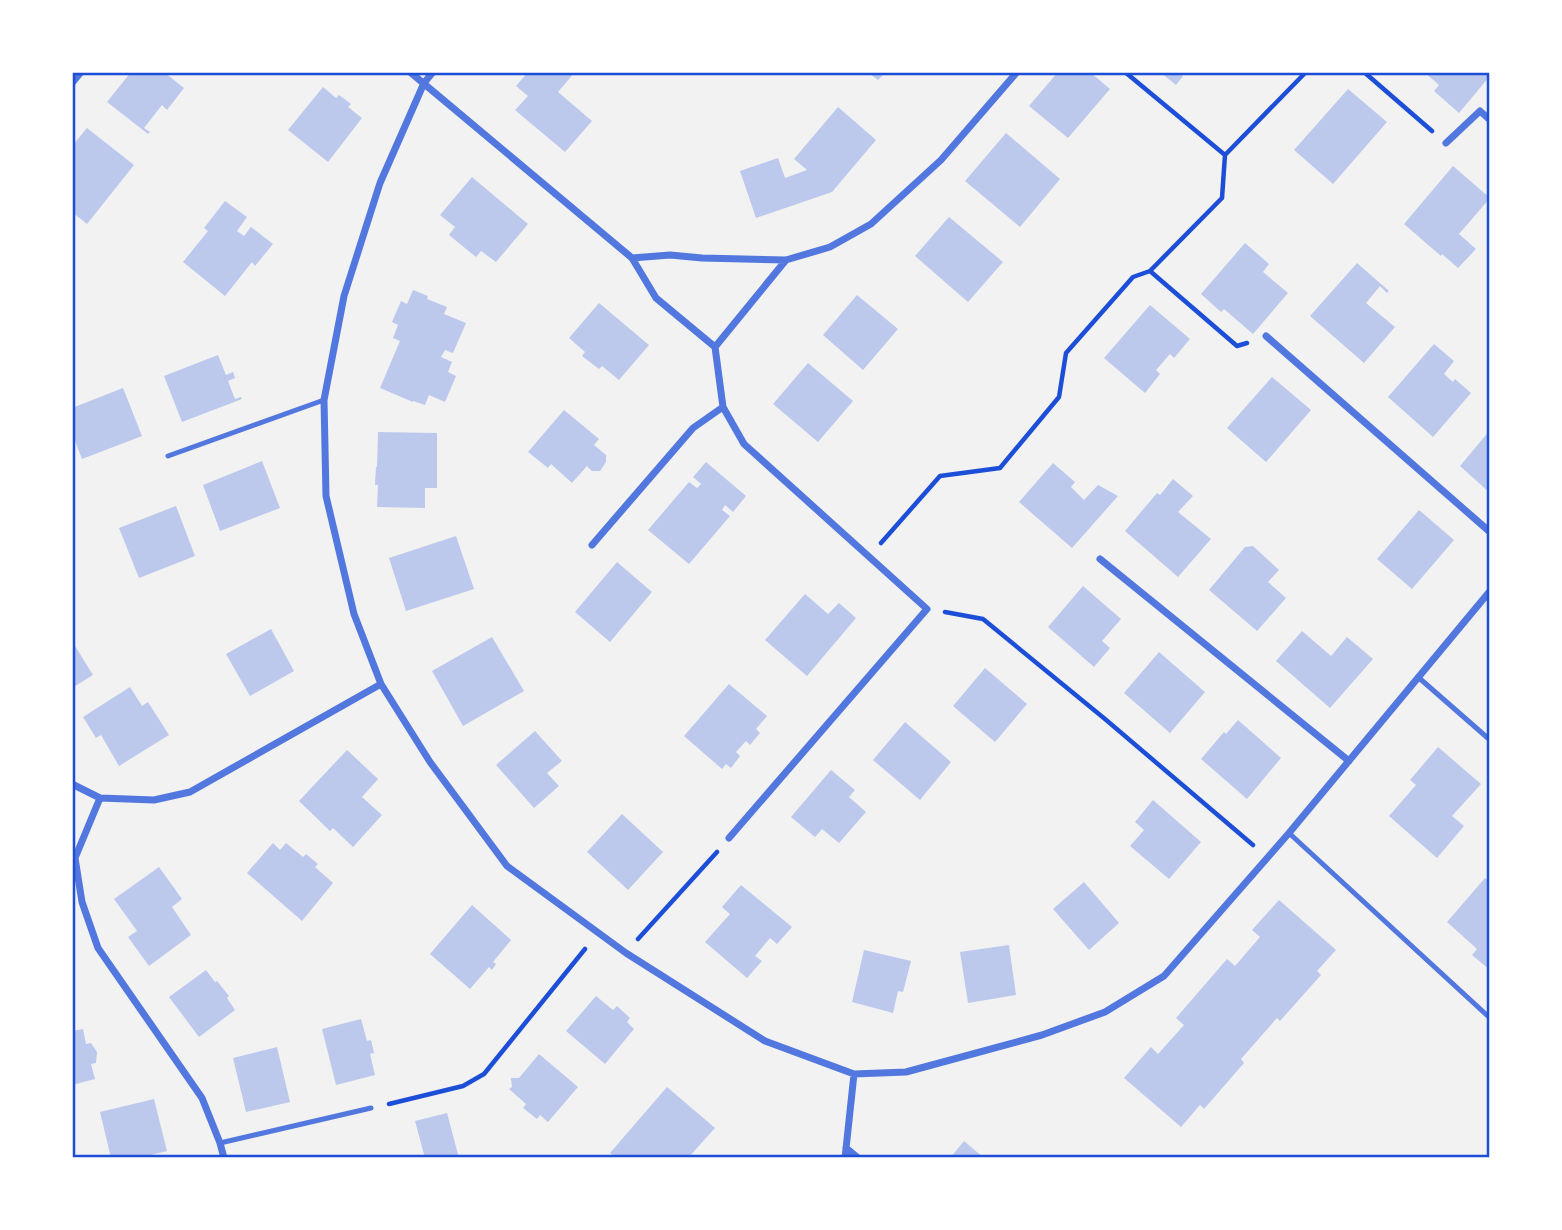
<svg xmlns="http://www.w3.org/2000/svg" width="1562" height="1230" viewBox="0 0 1562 1230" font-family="'Roboto Condensed',sans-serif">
<rect width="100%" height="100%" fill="#f2f2f2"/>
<path fill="#bdc9ec" d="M131,72h33l20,16 -17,22 -5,-5 -18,23 6,4 -2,2 -41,-32z
M528,72h47l-17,20 34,29 -27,31 -50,-42 13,-14 -12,-10z
M867,72h19l-8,8z
M1058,72h32l20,17 -42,49 -39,-32z
M1160,72h17l6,4 -7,9z
M1424,72h66v4l-31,37 -25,-22 5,-6z
M323,87l13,11 3,-3 12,9 -3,3 14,11 -34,44 -40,-32z
M1348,89l39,33 -54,62 -39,-34z
M838,107l38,33 -44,52 -76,26 -16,-47 38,-13 7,20 22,-8 -13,-11z
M87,128l47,37 -47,59 -15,-12v-66z
M1006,133l54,46 -40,48 -55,-46z
M1453,166l37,32 -31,36 17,15 -18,19 -16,-14 -1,2 -37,-32z
M472,177l56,47 -32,38 -15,-11 -5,6 -27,-22 6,-8 -15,-12z
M225,201l22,16 -10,14 7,5 7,-9 22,17 -18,22 -3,-4 -27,34 -42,-34 25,-31 -4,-3z
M949,217l54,45 -35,40 -53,-46z
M1245,243l24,21 -6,8 25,21 -35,41 -29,-25 -3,3 -20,-18z
M1357,263l32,28 -2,2 -7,-7 -14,17 29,24 -31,36 -54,-47z
M413,290l15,6 -1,3 20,8 -3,7 22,9 -13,30 -8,-3 -4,7 11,5 -4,10 8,4 -11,26 -16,-7 -4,10 -12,-4v1l-33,-14 20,-47 -7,-3 5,-13 -6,-3 9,-21 6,3z
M857,295l41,34 -35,41 -40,-35z
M599,303l50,42 -30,35 -17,-14 -3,3 -17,-13 3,-4 -16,-14z
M1150,305l40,34 -16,19 -4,-4 -14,16 4,4 -15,19 -41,-35z
M1434,344l20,17 -10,13 9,8 2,-3 16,14 -38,44 -45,-40z
M218,355l8,20 7,-3 2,6 -7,3 7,18 6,-2 1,2 -60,23 -18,-46z
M808,363l45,38 -35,41 -45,-38z
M1272,377l39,33 -45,52 -39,-34z
M123,388l19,48 -60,23 -10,-26v-25z
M564,410l35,29 -5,6 12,10v7l-6,9h-8l-5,-5 -15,17 -21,-19 -3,4 -20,-16z
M1490,430v63l-30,-27z
M378,432l59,1v55h-12v20l-48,-1 1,-22h-3l1,-18h1z
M262,461l18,47 -60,23 -17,-46z
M706,462l40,34 -13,16 -8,-7 -3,5 8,6 -41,48 -41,-34 41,-48 8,6 4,-4 -8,-7z
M1053,463l22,19 -4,5 13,13 14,-15 20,11 -46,52 -53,-46z
M1173,479l20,17 -15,16 33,27 -33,38 -53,-46 32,-38 3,2z
M176,506l19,50 -56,22 -20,-50z
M1419,510l35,30 -42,49 -35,-30z
M456,536l18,53 -68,22 -17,-53z
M1253,546l26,24 -11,12 18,16 -29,33 -48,-41 36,-43z
M617,562l35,30 -42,50 -35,-30z
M1083,586l38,33 -19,22 8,7 -16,19 -46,-40z
M805,594l23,20 11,-11 17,15 -49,58 -42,-36z
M271,629l23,42 -44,25 -24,-42z
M1302,631l29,25 16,-19 26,22 -43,49 -54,-47z
M492,637l32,54 -61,35 -31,-55z
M72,641l21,34 -21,13z
M1159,652l46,40 -35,41 -46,-40z
M985,668l42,36 -32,38 -42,-36z
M729,684l38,32 -11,13 4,4 -10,12 -4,-4 -10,11 4,4 -9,12 -5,-4 -4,5 -38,-33z
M130,687l12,19 6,-4 21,33 -50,31 -18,-31 -5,3 -13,-21z
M1238,720l43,38 -34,41 -46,-40 23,-27 2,2z
M905,722l46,40 -31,38 -47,-40z
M535,731l27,30 -15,12 12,13 -25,22 -38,-43z
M1438,747l43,37 -29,32 12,10 -27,32 -48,-42 27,-31 -6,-5z
M347,750l31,29 -16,18 20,18 -29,32 -20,-19 -3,3 -31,-30z
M831,770l24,20 -6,7 17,15 -27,31 -17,-14 -7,8 -24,-20z
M1153,800l48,42 -32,37 -39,-33 14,-16 -9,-8z
M622,814l41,38 -35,38 -41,-38z
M273,843l7,7 6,-7 17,14 3,-3 12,10 -3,3 18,16 -31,38 -55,-48z
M159,867l23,32 -10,8 19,28 -42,31 -21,-29 9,-6 -23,-32z
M1485,878l5,4v88l-18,-15 5,-6 -30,-27z
M1084,882l35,41 -30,27 -36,-41z
M741,885l51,42 -15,17 -7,-6 -15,18 7,5 -15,17 -42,-36 25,-28 -8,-7z
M1279,900l57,50 -19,21 4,4 -41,46 -3,-3 -36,41 3,4 -40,46 -4,-4 -19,22 -57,-49 27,-31 7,7 26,-29 -8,-7 51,-59 8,7 25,-29 -8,-7z
M472,905l39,35 -18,22 3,2 -4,6 -3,-3 -19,22 -40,-35z
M1009,945l7,50 -48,8 -8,-51z
M864,950l47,11 -8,31 -5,-1 -5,22 -41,-11z
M206,970l9,12 2,-1 12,15 -2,2 8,12 -36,27 -30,-40z
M596,996l17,14 4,-4 13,12 -3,4 7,7 -29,35 -39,-33z
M361,1019l6,22 4,-1 3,13 -4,1 5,21 -39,10 -14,-56z
M83,1029l3,15 5,-1 6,9 -1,11 -5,1 4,15 -23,6v-54z
M277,1047l13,55 -44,10 -13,-54z
M539,1054l39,33 -30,35 -8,-7 -3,4 -14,-11 3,-4 -17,-15 3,-2 -1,-9h8z
M667,1087l48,41 -27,30h-72l-6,-5z
M154,1099l13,52 -29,7h-27l-11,-46z
M447,1113l12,45h-34l-10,-37z
M964,1141l20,17h-34z"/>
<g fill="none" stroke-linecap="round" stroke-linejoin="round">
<path stroke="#1d4ed8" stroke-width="4.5" d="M1125,72l100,83
M1364,72l68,59
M1150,271l87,75 10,-3
M881,543l59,-67 60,-8 59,-71 7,-44 67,-76 17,-6 72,-73 3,-43 81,-83
M945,612l38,7 122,100 148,126
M638,939l79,-87
M389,1104l74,-18 21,-12 101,-125"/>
<path stroke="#5277de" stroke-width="5" d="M168,456l156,-56
M1418,677l72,63
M1289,833l201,185
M220,1143l151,-35"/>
<path stroke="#5277de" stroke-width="7" d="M410,72l222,186 24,40 59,49 8,60 21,37 183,165 -198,229
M433,72l-9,11 -44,100 -36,113 -20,104 2,96 28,118 27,70 49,78 77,104 119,87 139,88 89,33 52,-2 136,-37 63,-23 59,-36 125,-143 201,-242
M72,83l9,-11
M1446,143l34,-32 10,9
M632,258l38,-3 32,3 84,2 44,-13 41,-23 70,-64 76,-88
M1266,336l224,196
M715,347l71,-87
M592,545l101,-117 30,-21
M1100,559l249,202
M72,784l28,14 54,2 36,-8 191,-108
M100,798l-25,60 7,44 16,46 104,150 18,45 4,15
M846,1148l12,10
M845,1158l9,-84"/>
</g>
<rect width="1562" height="1230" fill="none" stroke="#ffffff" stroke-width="147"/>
<rect x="74" y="74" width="1414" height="1082" fill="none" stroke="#1d4ed8" stroke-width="2.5"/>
</svg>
